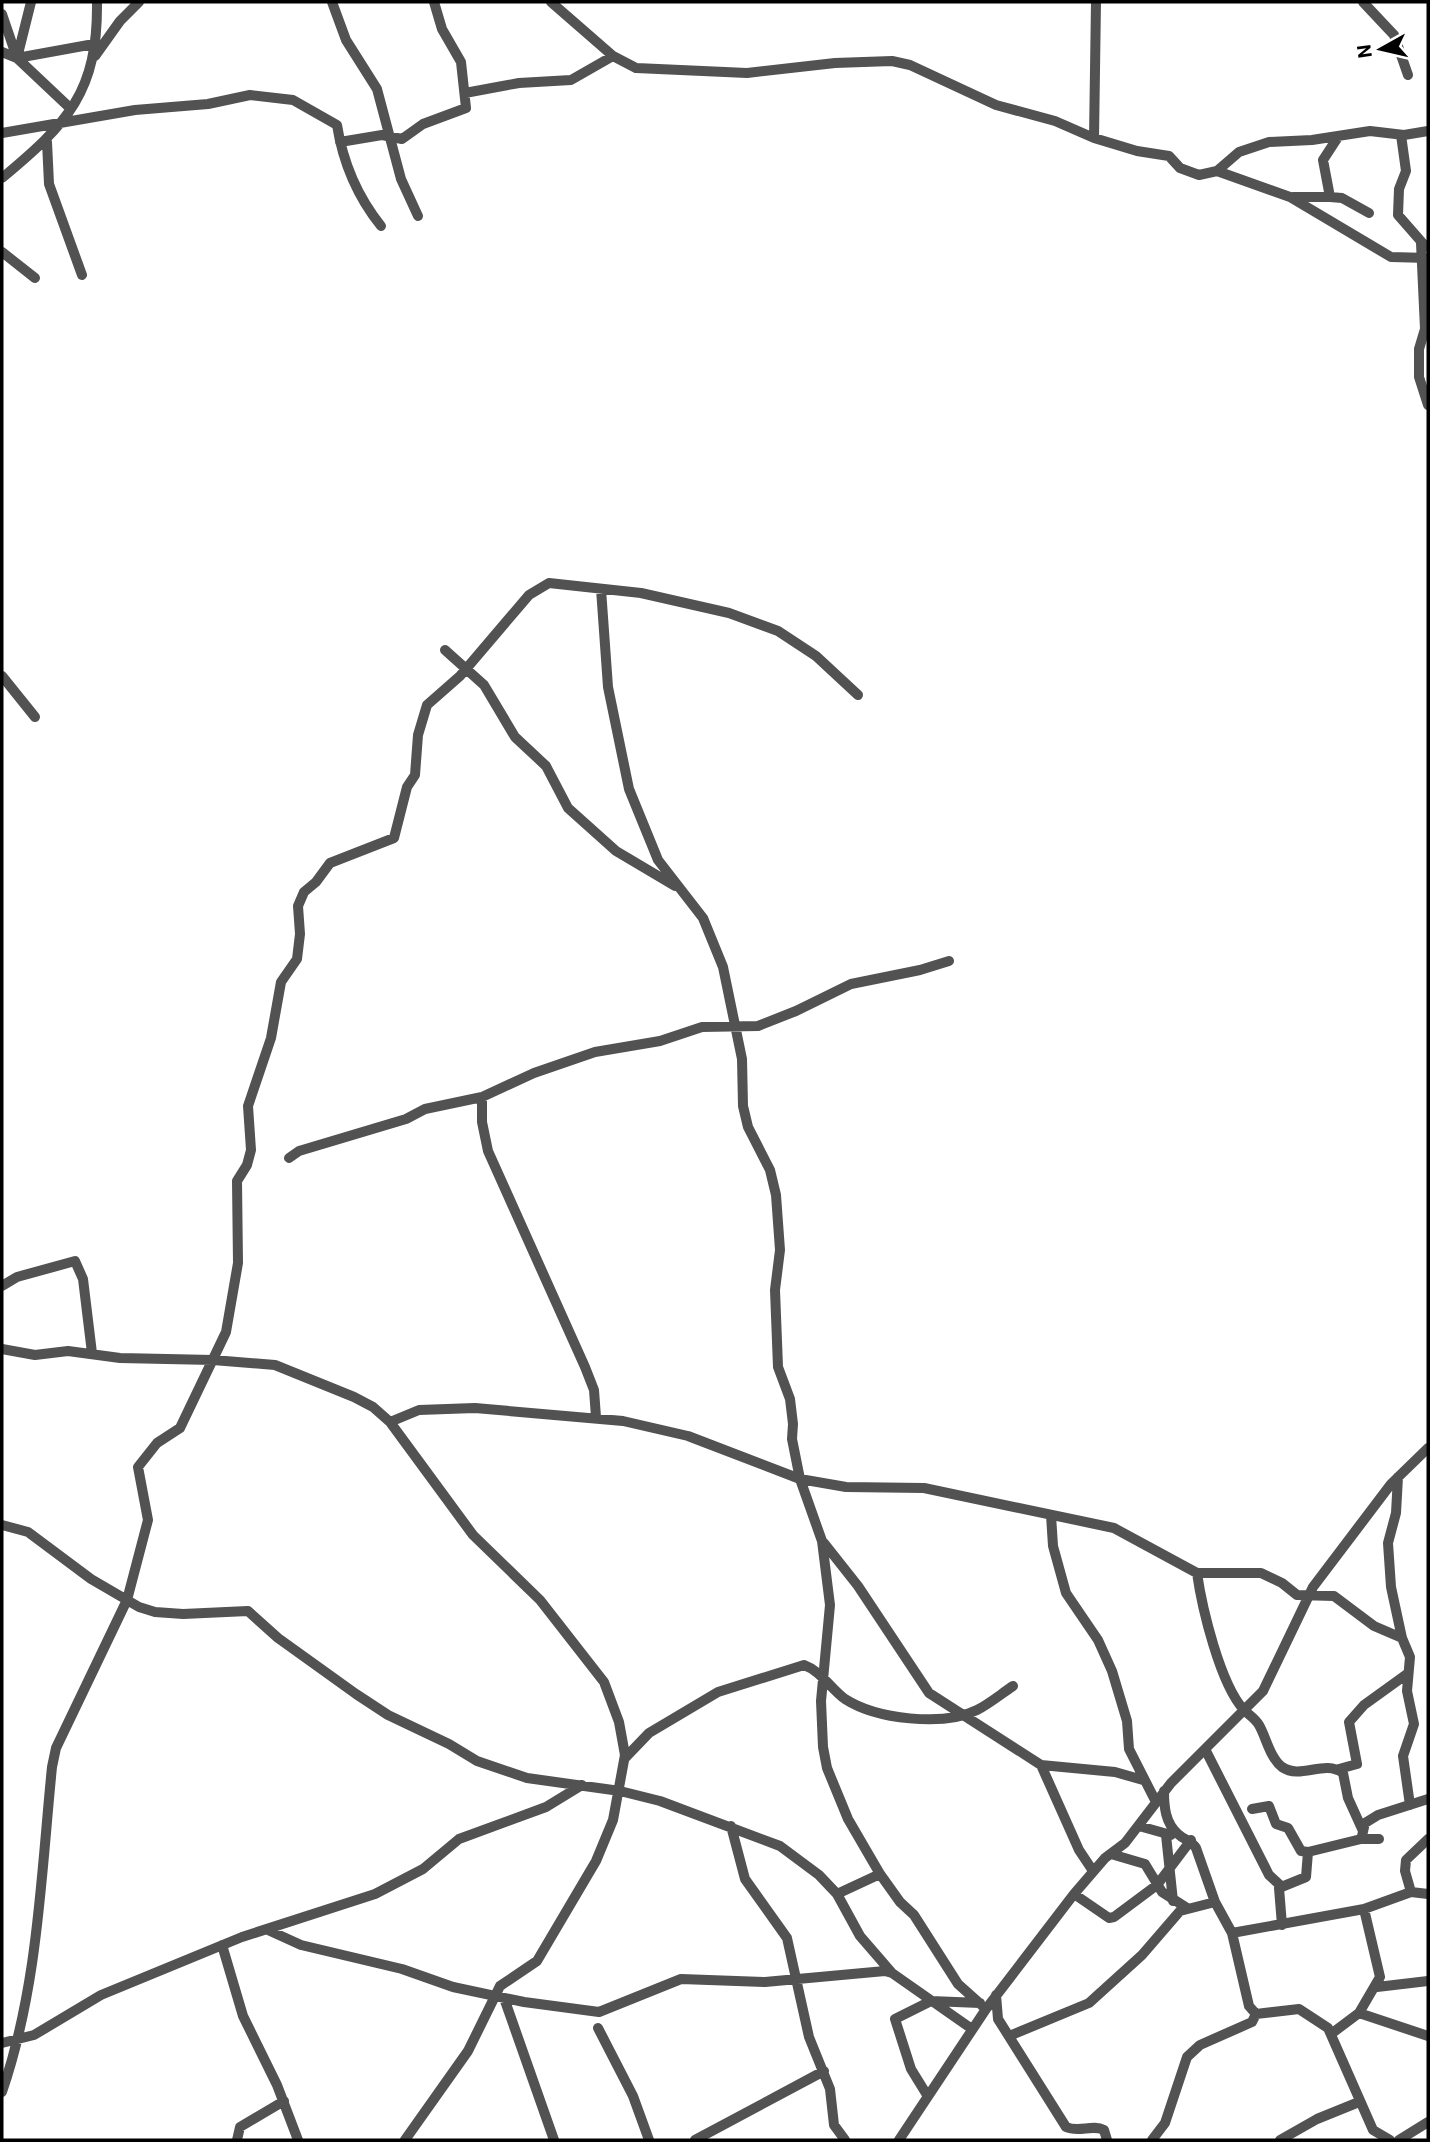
<svg xmlns="http://www.w3.org/2000/svg" width="1430" height="2142" viewBox="0 0 1430 2142" font-family="Roboto,sans-serif">
<rect width="100%" height="100%" fill="#fff"/>
<g fill="none" stroke-linecap="round" stroke-linejoin="round">
<path stroke="#525252" stroke-width="10" d="M332,2l14,38 31,49 24,90 17,37
M551,2l62,54 23,12 111,5 88,-10 57,-2 18,4 86,40 59,16 39,17 43,13 32,5 11,12 19,7 18,-4 22,-19 30,-10 43,-2 58,-9 34,4 24,-4
M1363,2l31,33 14,40
M2,14l15,44 77,-14
M2,52l15,6 53,50
M95,56l25,-35 19,-19
M17,58l14,-56
M465,93l54,-10 52,-3 42,-24
M2,133l133,-23 73,-6 42,-9 43,5 44,25c6,38 20,71 44,101
M1401,135l5,36 -7,18 -1,26 28,32
M1094,138l2,-136
M47,142l2,42 33,91
M340,142l42,-7 20,4 21,-15 43,-16 -5,-46 -19,-33 -8,-27
M1217,171l73,26 101,60 37,1
M2,178c66,-55 96,-86 95,-176
M1293,197h37l-7,-37 15,-23
M1330,197l12,1 27,15
M1421,243l4,86 -6,20v28l9,28
M2,252l33,26
M601,589l7,98 21,102 29,71 45,58 20,49 19,92 1,47 5,21 22,43 6,25 4,55 -5,40 3,77 12,32 3,25 -1,15 8,40 22,62 8,64 -9,96 2,46 4,21 21,51 32,55
M445,650l39,35 31,52 31,29 22,42 48,43 59,35
M2,676l33,41
M482,1097v25l6,29 97,216 9,23 2,27
M289,1158l10,-7 107,-32 19,-10 57,-12 52,-24 61,-21 65,-11 42,-14 56,-1 38,-15 55,-27 69,-14 29,-9
M2,1286l15,-9 58,-16 8,18 9,74
M2,1349l33,6 33,-4 52,7 93,2 62,5 79,32 19,10 17,15 83,113 67,65 64,82 15,40 6,33 -12,65 -17,41 -59,100 -37,25 -32,65 -63,89
M390,1422l29,-12 56,-2 148,13 65,15 112,43 46,8 78,1 190,40 83,45h64l21,10 15,12 37,1 40,30 28,12
M1398,1477l-2,36 -8,30 3,44 11,51 8,19 -3,34 7,33 -11,32 7,49
M1051,1515l2,31 13,47 32,47 14,31 15,50 2,28 27,53
M2,1525l26,7 63,47 48,28 16,5 28,2 65,-3 30,27 78,56 32,21 61,29 28,17 50,17 93,13 40,10 120,45 39,29 18,19 23,42 32,37
M824,1543l34,43 71,107 112,72 74,7 28,8
M1197,1573c5,35 23,111 47,137 5,5 11,8 15,15 7,12 11,33 23,42 19,13 42,-8 61,6l5,25 15,33
M1205,1749l64,126 12,11
M625,1758l24,-25 69,-41 86,-27c17,6 27,24 41,34 31,20 98,28 132,11 12,-6 24,-16 36,-24
M1041,1765l38,85 14,21
M1339,1769l18,-5 -8,-42 15,-17 43,-31
M1164,1791c0,15 1,32 14,43 6,6 13,6 18,14l19,54 17,31 17,73 7,8 43,-5 29,19 45,102 17,10
M1252,1809l17,-3 7,18 12,4 13,23 7,1
M731,1826l14,53 42,59 22,99 21,52 4,36 11,15
M1139,1826l32,9
M1166,1835l7,66
M1362,1836l3,-13 13,-8 50,-16
M1111,1854l34,10 17,28 25,16
M1411,1892l-6,-21 1,-11 22,-21
M837,1894l43,-20 20,28 14,13 44,69 28,25
M1074,1894l35,24 5,-1 43,-32 34,-45
M1282,1925l-3,-37 27,-11 2,-25 53,-13h18
M268,1930l33,15 101,24 51,18 71,15 75,10 82,-33 84,3 120,-11 7,2 80,56
M1232,1933l132,-24
M222,1945l21,71 34,69 21,55
M1377,1987l51,-6
M996,1995l2,24 68,108c13,6 26,-3 38,3l3,10
M504,1998l50,142
M1359,2013l69,23
M598,2028l35,68 16,44
M1331,2034l28,-21 21,-36 -16,-68 47,-17 17,2
M1009,2036l80,-33 53,-48 38,-44 35,-9
M2,2043l32,-8 67,-40 141,-58 133,-43 48,-25 36,-30 87,-32 36,-22
M2,2092c36,-105 39,-216 50,-325l4,-19 71,-148 21,-80 -10,-53 19,-24 23,-15 46,-96 12,-69 -1,-82 10,-16 4,-15 -3,-44 23,-68 10,-56 16,-23 3,-25 -2,-28 6,-14 12,-10 14,-19 64,-25 13,-51 8,-12 3,-40 9,-30 33,-29 69,-81 20,-12 92,10 88,20 49,18 38,25 42,39
M927,2095l-16,-26 -16,-50 36,-18 49,2
M237,2140l3,-13 44,-26
M695,2140l129,-69
M899,2140l87,-131 88,-115 31,-36 20,-15 46,-60 92,-92 50,-104 78,-103 37,-36
M1152,2140l13,-17 22,-66 13,-12 52,-23 4,-8
M1280,2140l37,-21 42,-17
M1399,2140l29,-18"/>
</g>
<rect width="1430" height="2142" fill="none" stroke="#000000" stroke-width="7"/>
<g transform="translate(1381 49) rotate(262)" stroke="#ffffff" stroke-width="5" paint-order="stroke">
<path d="M0-5L12 26L0 18L-12 26Z" fill="#000000"/>
<text y="-10" font-size="19" font-weight="bold" text-anchor="middle" fill="#000000">N</text>
</g>
</svg>
